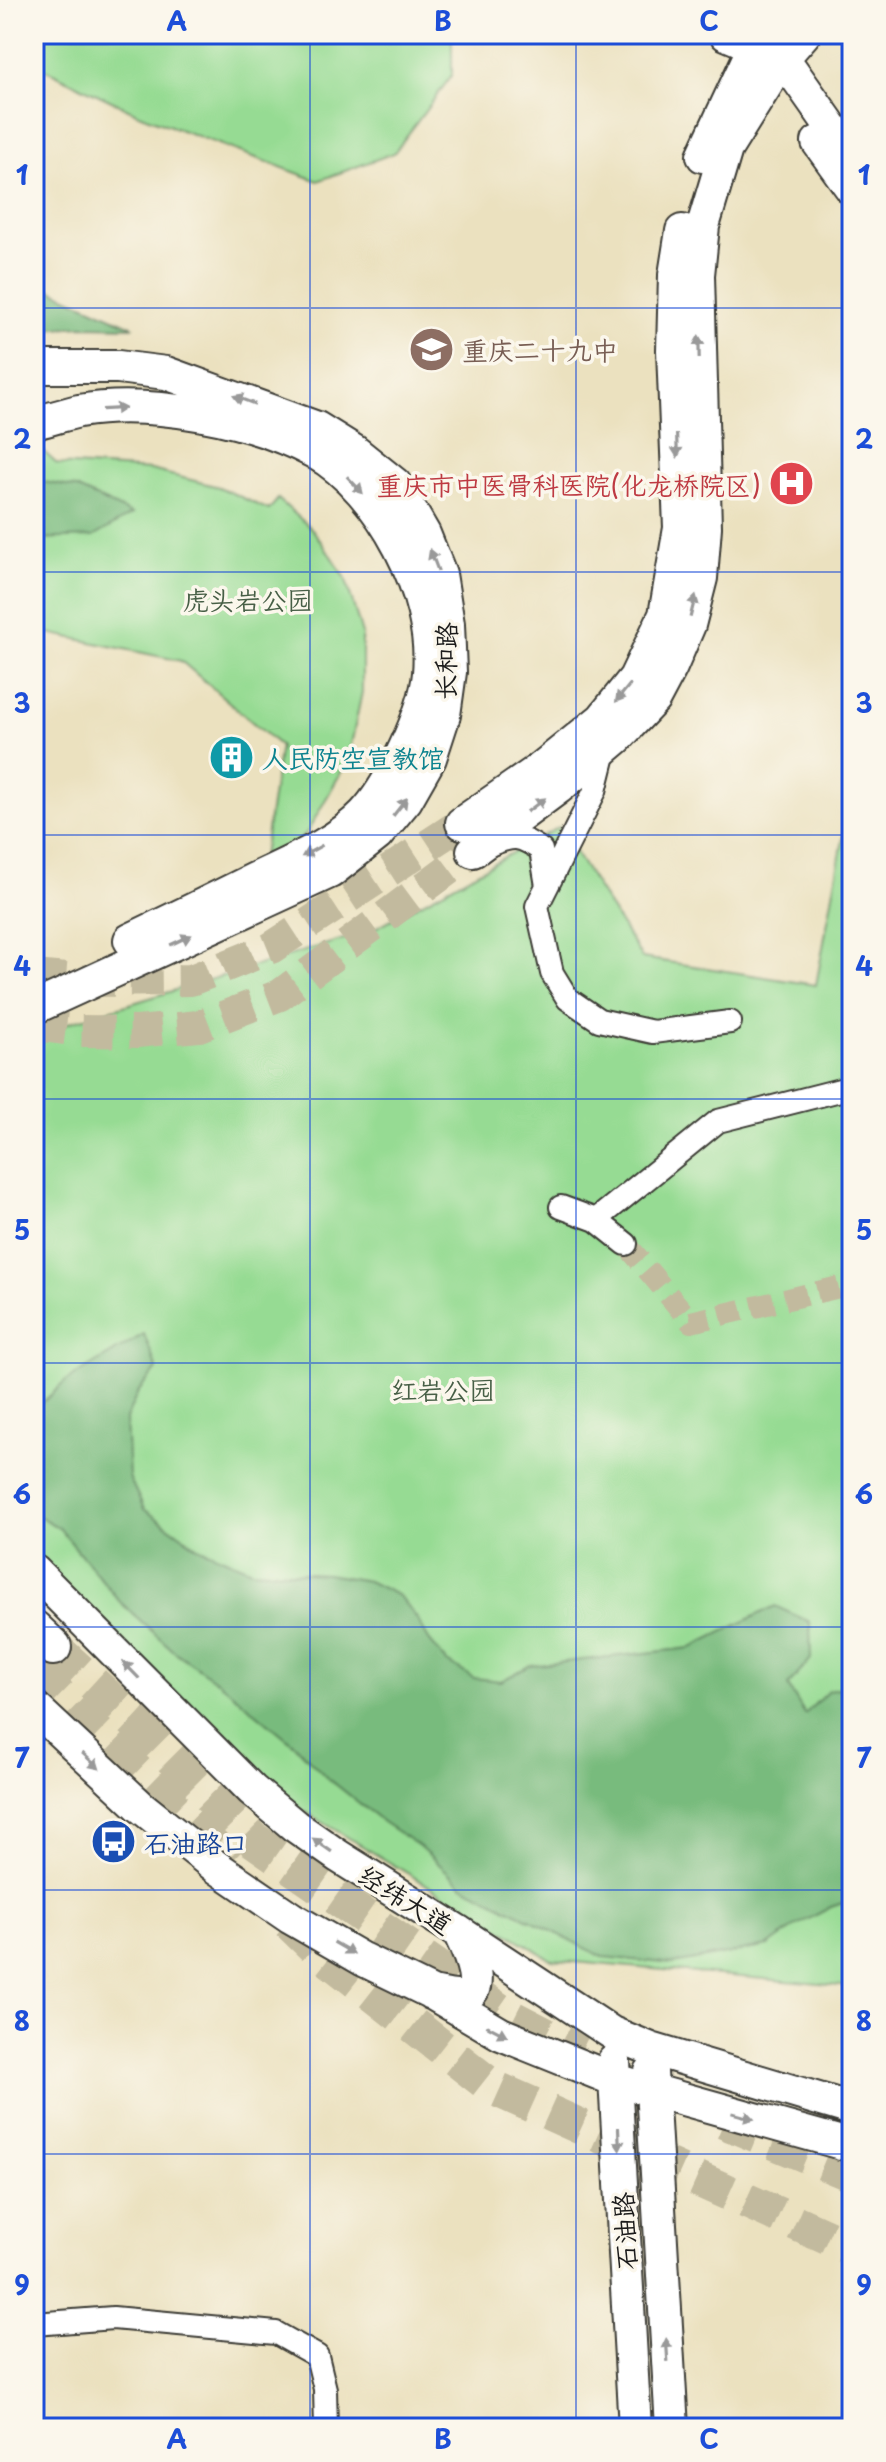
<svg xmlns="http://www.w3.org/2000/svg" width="886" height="2462" viewBox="0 0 886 2462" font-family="'Playpen Sans','LXGW WenKai TC',sans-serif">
<rect width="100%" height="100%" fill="#fbf7ec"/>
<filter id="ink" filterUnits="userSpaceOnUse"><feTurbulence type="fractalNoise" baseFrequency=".0125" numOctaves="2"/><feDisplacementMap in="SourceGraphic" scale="16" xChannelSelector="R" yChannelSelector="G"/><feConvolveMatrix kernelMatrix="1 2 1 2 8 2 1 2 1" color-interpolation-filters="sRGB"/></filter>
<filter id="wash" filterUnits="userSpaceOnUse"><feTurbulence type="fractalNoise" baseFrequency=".006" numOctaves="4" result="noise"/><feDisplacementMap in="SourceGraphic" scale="32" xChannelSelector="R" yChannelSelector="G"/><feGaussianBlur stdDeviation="1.8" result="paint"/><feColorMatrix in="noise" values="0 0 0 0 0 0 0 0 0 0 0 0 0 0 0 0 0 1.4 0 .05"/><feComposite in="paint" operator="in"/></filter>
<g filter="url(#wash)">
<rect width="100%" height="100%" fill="#ebe1bf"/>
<path fill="#96db93" stroke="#597c58" stroke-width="2" d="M34,34h418v41l-58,78 -76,28 -177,-66 -107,-51z
M34,443l23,21 94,6 68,17 50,23 9,-11 35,31 32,47 17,57v58l-14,68 -40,71 -23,25h-22l17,-110 -99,-85 -147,-31z
M852,791v1196l-300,-27 -313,-188 -205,-215v-519l30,-14 306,-93 189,-104 83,131 174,27z"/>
<path fill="#78bb7d" stroke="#4a6c4c" stroke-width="2" d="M34,282l100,45 -53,-1 -47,4z
M34,480l42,8 56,26 -39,23 -59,2z
M144,1334l13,35 -19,23 -12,27 3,58 15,32 54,38 53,23 76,4 41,7 31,15 17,21 13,23 18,22 27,16 27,3 28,-15 161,-18 85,-42 35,16 1,37 -23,27 17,28 23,-23 24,-5v214l-21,7 -34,18 -29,21 -94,18 -71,-7 -141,-72 -43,-39 -36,-24 -59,-47 -27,-28 -77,-64 -45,-31 -55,-50 -60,-73 -26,-16v-103l32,-29z"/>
</g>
<g filter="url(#ink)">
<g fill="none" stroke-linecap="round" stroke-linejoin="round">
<path stroke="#c2ba9e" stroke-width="22" stroke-dasharray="22 11" stroke-linecap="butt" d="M626,1244l65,78 161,-38"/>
<path stroke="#c2ba9e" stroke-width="32" stroke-dasharray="32 16" stroke-linecap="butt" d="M34,976l54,5 103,-1 80,-32 191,-125
M34,1025l45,6 58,1 62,-6 81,-31 193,-144"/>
<path stroke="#c2ba9e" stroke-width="36" stroke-dasharray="36 18" stroke-linecap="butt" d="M53,1647l95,87 106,106 250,174 76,39
M34,1671l196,192
M289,1922l31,30 172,135 360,161
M724,2121l128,53"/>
<defs>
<path id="street" d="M606,747l-11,44 -58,115 15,67 16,26 31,21 54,12 77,-10
M489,845c25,-10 30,-10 52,5l6,36
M561,1207l35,13 30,24
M596,1220l122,-99 134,-34
M34,2324l79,-6 163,15 41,23 8,33 1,39"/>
<path id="secondary" d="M726,34l57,24 69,98
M818,142l34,47
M703,156l51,-109 10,-13
M34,367h84l48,6 151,55 37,23 41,33 29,50 16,40 8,50 2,48 -6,43 -14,43 -24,42 -29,35 -47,37 -296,136
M38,422c13,-3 27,-8 41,-11 70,-12 172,7 235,41 68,38 122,143 115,221 -3,38 -39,114 -65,141 -29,30 -72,47 -109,65 -42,21 -83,41 -125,61
M462,823l78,-54 62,-50 33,-41 30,-63 15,-87 -7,-178 2,-75 7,-44
M473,851l85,-63 59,-50 37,-39 17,-32 18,-42 12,-47 4,-51 -7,-252 5,-49 23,-77 57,-91 21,-24
M34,1571l218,219 43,36 43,30 121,76 153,101 39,16 201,60
M34,1707l106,99 75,60 76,52 71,41 68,33 71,42 114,46 237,66
M431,1993c8,1 18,4 26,4 35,0 9,-50 2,-65
M614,2061l21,367
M651,2072l21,356"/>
<path id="primary" d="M34,1629l19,18"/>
</defs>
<use href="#street" stroke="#3b3a34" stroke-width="26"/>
<use href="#secondary" stroke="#3b3a34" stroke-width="36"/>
<use href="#primary" stroke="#3b3a34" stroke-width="40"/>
<use href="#street" stroke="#fff" stroke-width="22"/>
<use href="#secondary" stroke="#fff" stroke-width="32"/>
<use href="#primary" stroke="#fff" stroke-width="36"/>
</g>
<defs><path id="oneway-solid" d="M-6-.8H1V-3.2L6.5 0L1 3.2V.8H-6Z" transform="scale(2)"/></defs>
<g fill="#999">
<use href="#oneway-solid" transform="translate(699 347) rotate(-91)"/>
<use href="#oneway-solid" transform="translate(244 400) rotate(-159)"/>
<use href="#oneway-solid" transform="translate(114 409) rotate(-3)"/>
<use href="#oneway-solid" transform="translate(677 446) rotate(88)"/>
<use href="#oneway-solid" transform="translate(355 485) rotate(47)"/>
<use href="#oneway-solid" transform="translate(434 560) rotate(-111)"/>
<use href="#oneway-solid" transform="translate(693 606) rotate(-76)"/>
<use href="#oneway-solid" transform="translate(623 693) rotate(129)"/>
<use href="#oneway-solid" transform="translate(536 805) rotate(-37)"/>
<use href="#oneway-solid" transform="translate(400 807) rotate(-52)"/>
<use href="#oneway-solid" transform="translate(312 851) rotate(151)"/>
<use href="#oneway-solid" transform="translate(181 940) rotate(-25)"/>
<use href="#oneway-solid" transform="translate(131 1670) rotate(-134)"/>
<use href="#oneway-solid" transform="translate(91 1761) rotate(43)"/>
<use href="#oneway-solid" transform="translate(322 1845) rotate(-145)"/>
<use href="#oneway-solid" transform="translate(344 1948) rotate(30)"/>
<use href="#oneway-solid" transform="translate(497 2031) rotate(28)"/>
<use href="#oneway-solid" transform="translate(743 2116) rotate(16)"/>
<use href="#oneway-solid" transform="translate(619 2139) rotate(87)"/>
<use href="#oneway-solid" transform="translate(667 2350) rotate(-94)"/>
</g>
</g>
<path fill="none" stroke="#1d4ed8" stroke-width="2" stroke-opacity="0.55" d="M310,34v2394M576,34v2394M34,308h818M34,572h818M34,835h818M34,1099h818M34,1363h818M34,1627h818M34,1890h818M34,2154h818"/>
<defs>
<symbol id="school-disc" viewBox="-11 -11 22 22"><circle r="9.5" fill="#8d6e63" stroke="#fbf7ec"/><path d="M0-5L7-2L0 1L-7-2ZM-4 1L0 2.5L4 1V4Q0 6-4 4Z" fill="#fff"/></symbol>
<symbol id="hospital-disc" viewBox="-11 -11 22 22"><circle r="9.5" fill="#e0444e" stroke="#fbf7ec"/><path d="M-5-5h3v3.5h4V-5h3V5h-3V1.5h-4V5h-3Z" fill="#fff"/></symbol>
<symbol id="building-disc" viewBox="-11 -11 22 22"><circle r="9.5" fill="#0f9aa8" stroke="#fbf7ec"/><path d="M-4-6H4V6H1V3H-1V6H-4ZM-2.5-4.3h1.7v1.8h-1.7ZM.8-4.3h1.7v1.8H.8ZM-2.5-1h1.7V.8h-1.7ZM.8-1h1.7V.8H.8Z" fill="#fff"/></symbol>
<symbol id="bus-disc" viewBox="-11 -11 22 22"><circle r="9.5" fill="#1a4fb4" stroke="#fbf7ec"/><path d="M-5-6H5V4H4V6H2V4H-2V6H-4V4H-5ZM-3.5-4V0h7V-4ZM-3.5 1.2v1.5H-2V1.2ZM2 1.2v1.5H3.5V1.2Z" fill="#fff"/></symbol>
</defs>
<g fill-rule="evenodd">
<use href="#school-disc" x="406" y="324" width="51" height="51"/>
<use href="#hospital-disc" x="766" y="458" width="51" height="51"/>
<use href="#building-disc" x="206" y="732" width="51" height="51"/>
<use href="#bus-disc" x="88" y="1816" width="51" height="51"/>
</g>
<g text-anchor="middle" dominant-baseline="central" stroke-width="7" stroke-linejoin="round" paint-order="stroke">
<g font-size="26" fill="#785e54" stroke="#fbf7ec" text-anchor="start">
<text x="462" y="349">重庆二十九中</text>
</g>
<g font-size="26" fill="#be3a42" stroke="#fbf7ec" text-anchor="end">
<text x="761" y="484">重庆市中医骨科医院(化龙桥院区)</text>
</g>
<g font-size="26" fill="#475f46" stroke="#fbf7ec">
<text x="248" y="599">虎头岩公园</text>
<text x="443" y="1389">红岩公园</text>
</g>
<g font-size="26" fill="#1c1c1c" stroke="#fbf7ec">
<text transform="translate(445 661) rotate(-89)">长和路</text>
<text transform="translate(406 1899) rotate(32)">经纬大道</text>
<text transform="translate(624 2231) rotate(-93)">石油路</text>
</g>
<g font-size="26" fill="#0d838f" stroke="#fbf7ec" text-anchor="start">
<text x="262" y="757">人民防空宣教馆</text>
</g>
<g font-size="26" fill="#164399" stroke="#fbf7ec" text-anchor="start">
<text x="144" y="1842">石油路口</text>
</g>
</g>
<rect width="886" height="2462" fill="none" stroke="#fbf7ec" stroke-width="88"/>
<rect x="44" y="44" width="798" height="2374" fill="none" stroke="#1d4ed8" stroke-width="3"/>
<g font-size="26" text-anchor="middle" font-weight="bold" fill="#1d4ed8">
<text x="177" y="31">A</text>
<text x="443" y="31">B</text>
<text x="709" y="31">C</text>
<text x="22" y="185">1</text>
<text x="864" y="185">1</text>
<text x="22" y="449">2</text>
<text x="864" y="449">2</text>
<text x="22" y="713">3</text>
<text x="864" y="713">3</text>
<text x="22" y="976">4</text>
<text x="864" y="976">4</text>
<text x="22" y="1240">5</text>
<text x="864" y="1240">5</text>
<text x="22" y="1504">6</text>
<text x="864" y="1504">6</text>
<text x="22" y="1768">7</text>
<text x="864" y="1768">7</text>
<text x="22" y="2031">8</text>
<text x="864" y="2031">8</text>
<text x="22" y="2295">9</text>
<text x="864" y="2295">9</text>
<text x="177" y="2449">A</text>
<text x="443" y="2449">B</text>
<text x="709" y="2449">C</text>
</g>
</svg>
